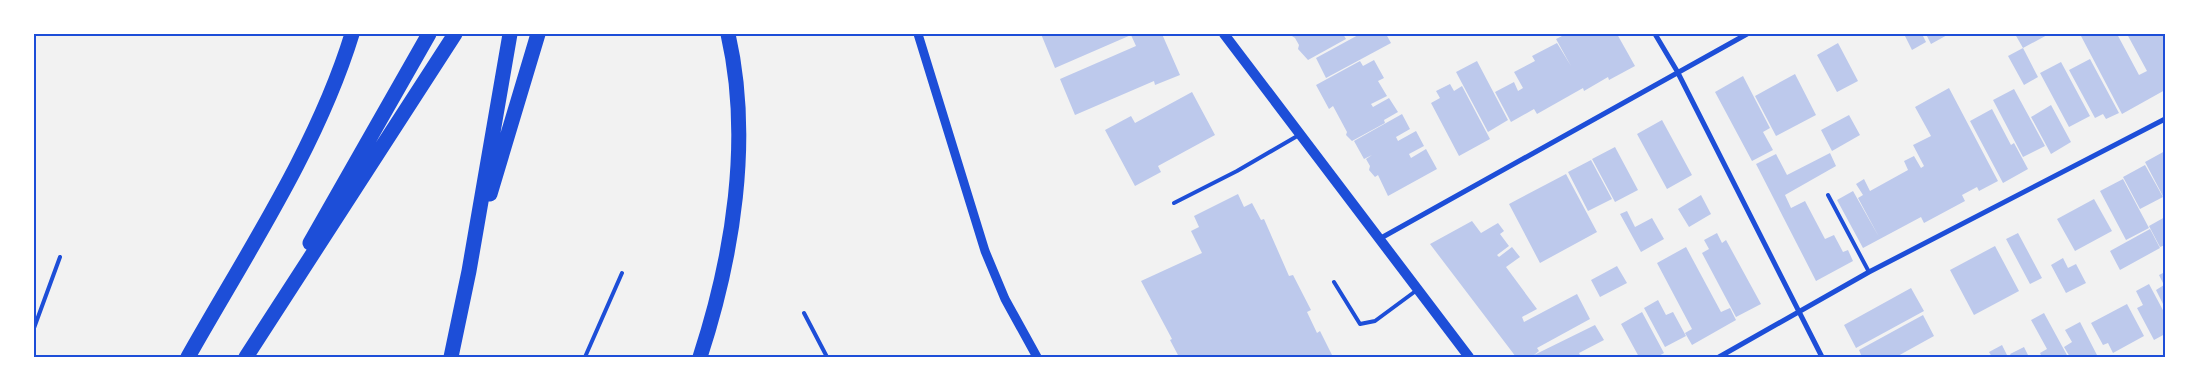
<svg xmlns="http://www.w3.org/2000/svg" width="2199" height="391" viewBox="0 0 2199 391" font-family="Rubik,sans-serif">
<rect width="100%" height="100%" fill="#f2f2f2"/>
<path fill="#bdc9ec" d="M1041,34h121l18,41 -25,10 -1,-4 -79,34 -15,-36 76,-33 -5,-11 -76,33z
M1289,34h54l3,5 -38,21 -10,-11 1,-4 -4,-7z
M1360,34h26l5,9 -65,35 -10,-20z
M1566,34h51l18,32 -26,14 -1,-3 -24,14 -1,-3 -46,26 -3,-5 -23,13 -16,-30 19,-10 4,9 5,-3 -9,-16 21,-11 -3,-5 25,-13 14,23 -15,-27z
M1904,34h18l4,8 -14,8z
M1926,34h23l-18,10z
M2015,34h34l-26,14 15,29 -14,8 -16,-29 15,-8z
M2085,34h32l22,41 8,-4 -20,-37h38v56l-43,24 -41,-78z
M1838,43l20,38 -21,11 -20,-37z
M2090,59l29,54 -13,6 -3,-5 -8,4 -26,-48z
M1374,60l10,18 -6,3 9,15 -16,8 2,3 16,-9 9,14 -14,8 1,3 -33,18 -6,-6 1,-3 -14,-26 -4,3 -13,-24 44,-24 3,5z
M1477,61l31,59 -20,12 -32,-60z
M2061,62l29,54 -21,11 -29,-54z
M1795,74l21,41 -40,21 -21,-40z
M1743,76l27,52 -7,4 10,18 -21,11 -37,-69z
M1450,84l4,7 8,-5 28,53 -31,17 -28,-53 9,-5 -4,-7z
M1949,88l49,93 -19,10 -2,-4 -15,8 3,6 -41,22 -3,-6 -58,31 -26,-48 16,-9 26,46 -21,-39 5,-3 -7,-11 8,-5 6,12 38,-21 -4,-9 10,-5 7,12 3,-2 -11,-21 18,-9 -16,-29z
M2014,89l31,57 -22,11 -30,-57z
M1192,92l23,43 -57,31 3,6 -26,14 -30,-56 26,-14 4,7z
M2051,105l20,37 -20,12 -20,-37z
M1992,109l19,36 3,-2 14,26 -25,14 -33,-62z
M1402,114l8,15 -14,8 2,4 18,-10 8,15 -15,8 2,4 15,-9 11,20 -49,27 -10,-21 -3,2 -6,-7 1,-4 -4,-7 6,-4 -8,4 -10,-18z
M1849,115l11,20 -28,16 -11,-21z
M1662,120l30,55 -25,14 -30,-55z
M1615,147l23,43 -23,12 -23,-43z
M2165,151v49l-20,-38z
M1830,153l6,13 -51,29 6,13 14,-7 20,38 9,-4 9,17 5,-2 5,11 -37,20 -60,-117 20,-10 11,21z
M1591,160l21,39 -24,12 -20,-39z
M2145,165l18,32 -23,12 -17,-32z
M1566,174l31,58 -57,31 -31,-59z
M2123,179l26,49 -23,12 -26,-49z
M1238,194l6,13 8,-4 9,17 3,-1 25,57 4,-1 18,35 -4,2 10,21 3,-2 13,26h-154l-9,-17 2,-1 -31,-58 61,-28 -11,-22 8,-4 -5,-11z
M1701,195l10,19 -22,13 -11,-18z
M2094,199l18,32 -37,20 -18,-32z
M1627,211l8,16 17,-9 12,21 -23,13 -21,-38z
M2165,217v28l-5,2 -11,-21z
M1472,221l9,12 17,-10 6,8 -4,3 9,12 -12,9 2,2 13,-10 8,10 -14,10 31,42 -15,8 2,5 53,-28 13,25 -53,29 2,3 -5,4 61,-30 9,15 -25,13 2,4h-65l-86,-113z
M2150,229l10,19 -40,22 -10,-19z
M1717,233l5,10 4,-3 35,64 -25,13 -34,-64 7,-4 -5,-9z
M2018,233l24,45 -12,6 -24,-45z
M1995,246l24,45 -45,24 -24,-45z
M1686,247l35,65 9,-4 6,12 -44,25 -7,-12 7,-4 -35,-66z
M2063,258l5,10 8,-4 10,19 -20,10 -15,-28z
M1617,266l10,17 -27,14 -9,-17z
M2165,272v36l-9,-18 8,-5 -5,-10z
M2149,284l16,30v20l-11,6 -17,-32 6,-3 -7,-14z
M1911,288l13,23 -68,37 -12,-23z
M1658,300l8,15 7,-3 13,24 -21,11 -21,-39z
M2127,304l17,32 -31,17 -5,-10 -5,2 -12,-22z
M1642,312l22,41 -7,4h-18l-18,-33z
M2044,313l24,44h-26l-2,-4 7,-4 -16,-29z
M1923,315l11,21 -38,21h-34l-3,-7z
M2080,322l18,35h-28l-6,-10 8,-5 -7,-12z
M2002,345l6,12h-16l-3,-5z
M2024,347l5,10h-17l-2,-3z"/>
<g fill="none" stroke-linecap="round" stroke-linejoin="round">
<path stroke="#1d4ed8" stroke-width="4" d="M1828,195l41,77
M1174,203l63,-32 62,-36
M1334,282l26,42 15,-3 42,-31
M804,313l23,44
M34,328l26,-71
M585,357l37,-84"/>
<path stroke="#1d4ed8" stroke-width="5" d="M1655,34l22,37 145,286
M1381,238l366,-204
M1719,357l150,-85 296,-153"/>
<path stroke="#1d4ed8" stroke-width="9" d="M918,34l67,217 20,48 32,58"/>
<path stroke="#1d4ed8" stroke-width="10" d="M1224,34l245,323"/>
<path stroke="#1d4ed8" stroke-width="15" d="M490,194l48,-160
M310,243l119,-209
M188,357c58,-103 129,-209 164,-323
M246,357l209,-323
M451,357l18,-86 41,-237
M700,357c33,-101 52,-218 28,-323"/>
</g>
<rect width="2199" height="391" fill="none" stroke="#ffffff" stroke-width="70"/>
<rect x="35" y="35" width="2129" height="321" fill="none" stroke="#1d4ed8" stroke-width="2"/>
</svg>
